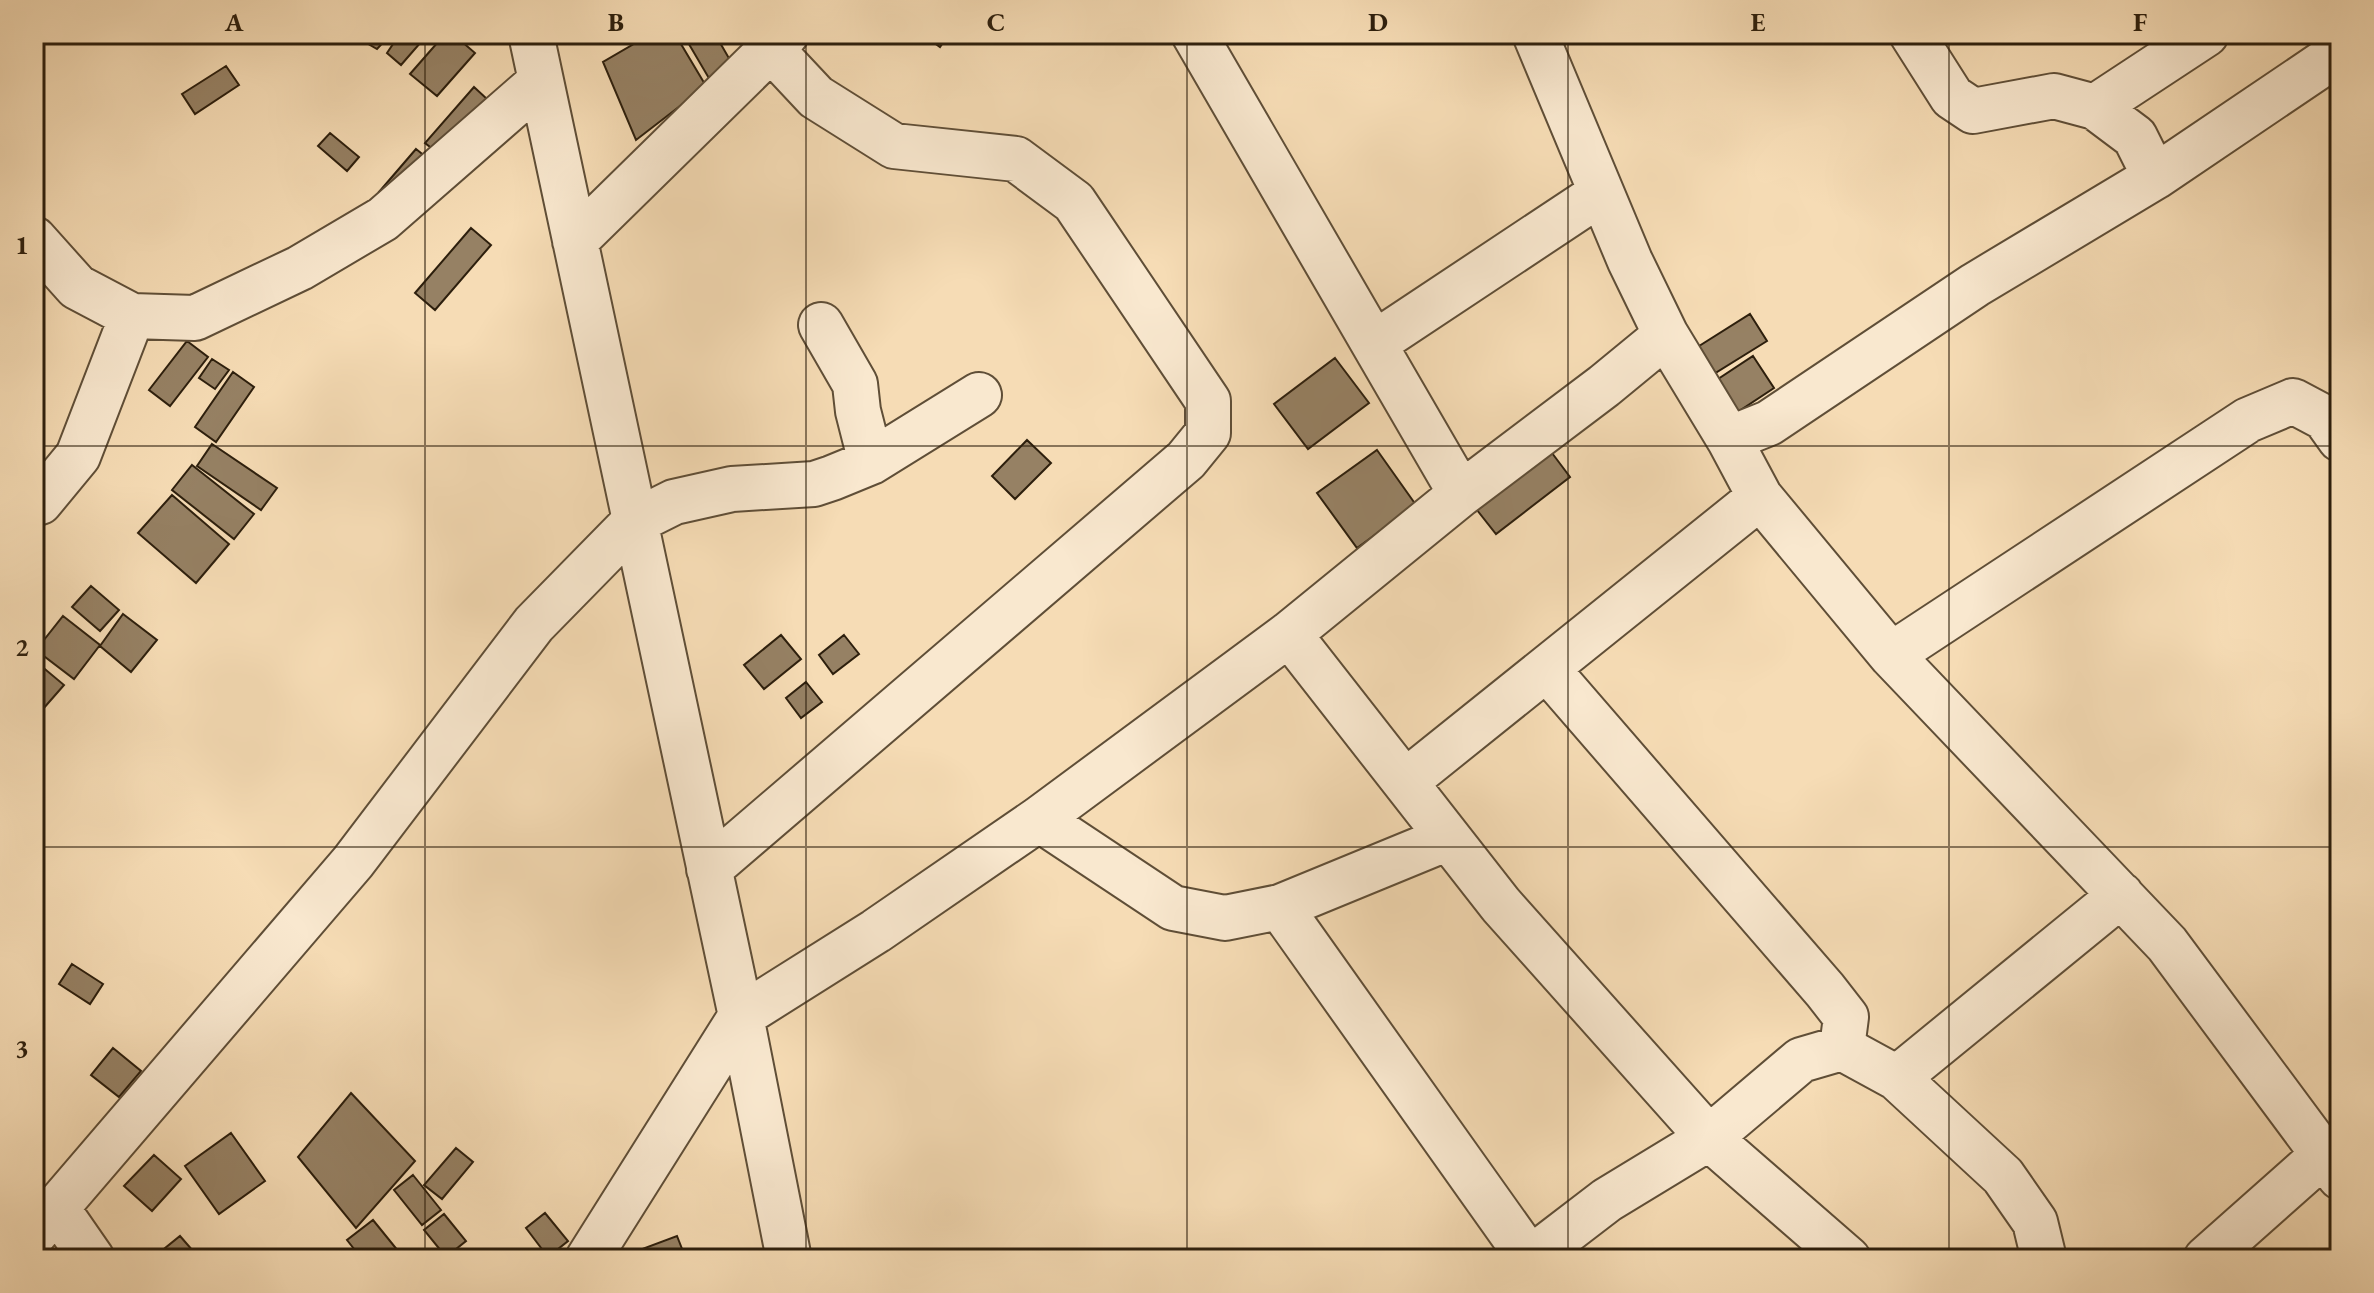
<svg xmlns="http://www.w3.org/2000/svg" width="2374" height="1293" viewBox="0 0 2374 1293" font-family="'EB Garamond',serif">
<rect width="100%" height="100%" fill="#f6dcb5"/>
<filter id="stains"><feTurbulence type="fractalNoise" baseFrequency=".0025" numOctaves="4"/><feColorMatrix values="0 0 0 0 .2 0 0 0 0 .09 0 0 0 0 .02 0 0 0 .5 -.17"/></filter>
<radialGradient id="worn" r=".72"><stop offset=".6" stop-color="#630" stop-opacity="0"/><stop offset="1" stop-color="#630" stop-opacity=".3"/></radialGradient>
<path fill="#968164" stroke="#2d1f0d" stroke-width="2" d="M351,34h77l-27,31 -14,-12 8,-12 -5,-6 -13,14z
M445,34h8l22,19 -38,43 -27,-22z
M651,34h24l31,52 -70,54 -33,-78z
M683,34h32l19,33 -24,13z
M922,34h27l-9,13z
M226,66l13,19 -44,29 -13,-20z
M474,87l13,12 -48,55 -14,-11z
M330,133l29,24 -12,14 -29,-25z
M416,149l15,12 -38,43 -14,-12z
M471,228l20,17 -56,65 -20,-17z
M1750,314l17,27 -63,39 -16,-27z
M187,341l21,16 -38,49 -21,-16z
M1753,356l21,32 -44,29 -21,-32z
M1335,358l34,45 -61,46 -34,-45z
M212,359l17,11 -14,19 -16,-11z
M233,372l21,15 -38,55 -21,-15z
M1027,440l24,23 -36,36 -23,-23z
M212,444l65,44 -16,22 -64,-44z
M1377,450l39,55 -59,43 -40,-55z
M1552,453l18,24 -74,57 -19,-24z
M192,465l62,49 -20,25 -62,-49z
M172,495l57,49 -33,39 -58,-50z
M91,586l28,24 -19,21 -28,-24z
M123,614l34,26 -26,32 -31,-26z
M63,616l37,29 -26,34 -38,-29z
M781,635l20,24 -37,30 -20,-24z
M844,635l15,19 -26,20 -14,-19z
M34,660l30,25 -21,24 -9,-8z
M806,682l16,20 -21,16 -15,-20z
M72,964l31,20 -13,20 -31,-20z
M113,1048l28,23 -22,26 -28,-22z
M351,1093l64,68 -59,67 -58,-71z
M231,1133l34,48 -46,33 -34,-48z
M456,1148l17,14 -31,37 -18,-14z
M154,1155l27,24 -29,32 -28,-25z
M413,1175l28,35 -19,15 -28,-35z
M545,1213l23,28 -20,16 -22,-29z
M444,1214l22,27 -20,16 -22,-27z
M373,1220l30,37 -2,2h-39l-15,-19z
M180,1236l20,23h-36l-5,-6z
M677,1236l9,23h-50l-2,-7z"/>
<g fill="none" stroke-linecap="round" stroke-linejoin="round">
<defs>
<path id="minor" d="M531,34l210,982 48,243
M1194,34l267,460
M1912,34l40,63 21,14 81,-15 41,11 40,30 20,40
M2095,107l111,-73
M34,239l43,48 55,29 63,2 105,-50 83,-49 158,-138
M575,241l211,-207
M821,325l34,59 3,27 13,51
M1666,335l63,104 40,-16 206,-138 180,-108 185,-125
M1375,343l226,-150
M1729,439l31,58 131,158 276,289 173,233
M34,504l6,-2 38,-46 54,-140
M1289,634l212,271 208,233 139,121
M1891,655l357,-235 45,-19 32,17 15,21
M1547,669l278,321 21,27 -4,31
M1405,782l355,-285
M1039,819l134,89 52,10 55,-11 168,-69
M709,869l477,-409 22,-27v-32l-134,-199 -58,-43 -122,-13 -78,-49 -45,-48
M1280,907l250,352
M1897,1078l224,-183
M56,1207l36,52
M34,1234l319,-372 181,-238 100,-102 40,-20 58,-13 82,-5 18,-6 39,-16 108,-67
M588,1259l153,-243 135,-85 163,-112 250,-185 172,-140 143,-108 62,-51 -36,-74 -95,-227
M1530,1259l77,-59 102,-62 92,-78 41,-12 55,30 106,98 32,46 9,37
M2206,1259l117,-104"/>
</defs>
<use href="#minor" stroke="#5f4e37" stroke-width="48"/>
<use href="#minor" stroke="#f9e8cf" stroke-width="44"/>
</g>
<path fill="none" stroke="#2d1f0d" stroke-width="2" stroke-opacity="0.55" d="M425,34v1225M806,34v1225M1187,34v1225M1568,34v1225M1949,34v1225M34,446h2306M34,847h2306"/>
<rect width="2374" height="1293" fill="none" stroke="#f6dcb5" stroke-width="88"/>
<rect x="44" y="44" width="2286" height="1205" fill="none" stroke="#2d1f0d" stroke-width="3"/>
<g font-size="26" text-anchor="middle" font-weight="bold" fill="#2d1f0d">
<text x="234" y="31">A</text>
<text x="616" y="31">B</text>
<text x="996" y="31">C</text>
<text x="1378" y="31">D</text>
<text x="1758" y="31">E</text>
<text x="2140" y="31">F</text>
<text x="22" y="254">1</text>
<text x="22" y="656">2</text>
<text x="22" y="1057">3</text>
</g>
<rect width="100%" height="100%" filter="url(#stains)"/>
<rect width="100%" height="100%" fill="url(#worn)"/>
</svg>
